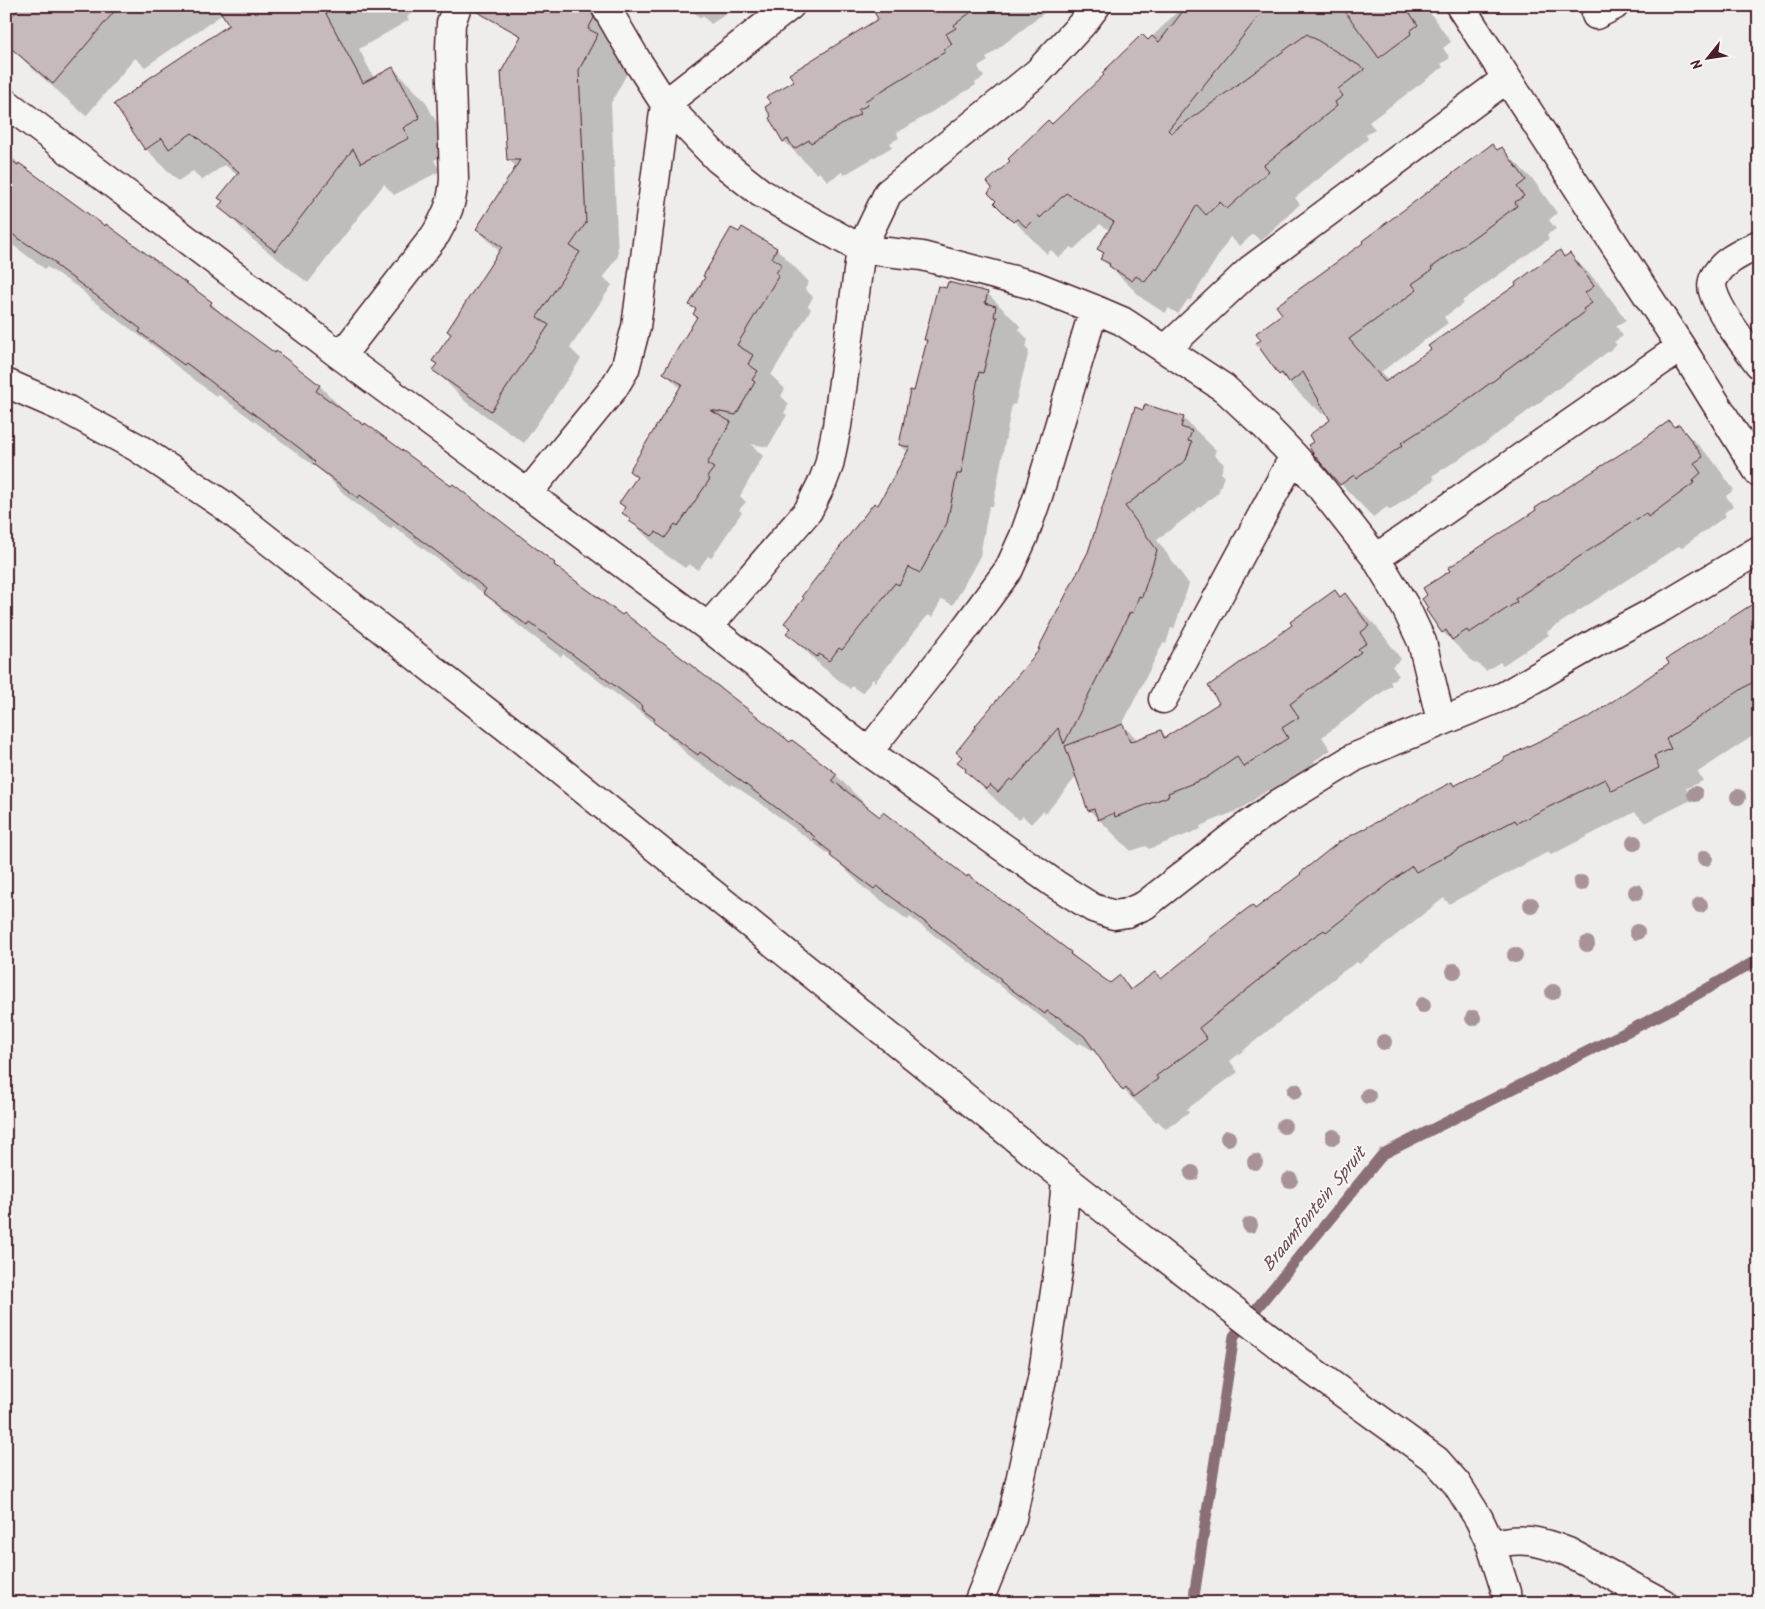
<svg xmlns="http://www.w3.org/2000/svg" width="1765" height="1609" viewBox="0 0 1765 1609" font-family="Kalam,sans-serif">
<rect width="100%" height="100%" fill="#efedea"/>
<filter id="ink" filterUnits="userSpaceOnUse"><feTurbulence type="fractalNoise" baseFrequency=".02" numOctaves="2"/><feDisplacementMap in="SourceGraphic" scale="10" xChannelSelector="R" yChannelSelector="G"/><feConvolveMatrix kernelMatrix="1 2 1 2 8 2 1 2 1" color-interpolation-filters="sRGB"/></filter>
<g filter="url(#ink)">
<path fill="#0003" d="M22,6h400l-15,11 2,3 -50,29 15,29 19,-10 32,33 27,50 -18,9 6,11 -46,24 -10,-11 -76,99 -56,-44 -32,-32 18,-31 -13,-11 -23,15 -9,-9 -15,10 -32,-32 85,-123 -8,-12 -78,53 -10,-9 -49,58 -51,-45 -29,-28z
M688,6h46l-3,2 1,2 -21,14 -8,-8 -3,2z
M878,6h175l-67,52 2,3 -10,6 6,10 -9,6 1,2 -79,48 2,5 -9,5 2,4 -48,28 -2,-3 -14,9 -9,-9 -2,2 -33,-33 11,-60 85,-61z
M1183,6h242l26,36 -8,6 7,10 -9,6 2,3 -74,55 6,7 -9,6 2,4 -73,59 5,6 -39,37 -8,-7 -13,12 -10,-9 -40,64 -2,-2 -10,15 -9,-6 -4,5 -22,-14 -41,-40 2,-5 -5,-5 11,-18 -10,-7 -26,25 -3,-2 -12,11 -8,-8 -4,4 -51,-51 56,-77 96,-85z
M589,7l33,33 8,28 -19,35 7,153 -15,21 9,8 -42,63 11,11 -57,84 -58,-41 -32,-33 4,-4 -5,-5 19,-26 48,-82 -23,-23 40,-61 -9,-9z
M1501,148l33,33 23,32 -8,7 7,9 -9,6 2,4 -87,62 2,2 -20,14 4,6 -67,49 7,9 130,-96 42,-33 5,5 5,-3 32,33 24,33 -10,6 7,10 -9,6 3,3 -131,97 -54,34 3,3 -45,31 -3,-3 -14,10 -32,-33 -26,-42 17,-21 -5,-10 -5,3 -8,-8 -1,1 -33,-33 -22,-30z
M6,151l15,15 190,137 16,16 48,36 1,-3 44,34 30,31 204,147 10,10 226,170 46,31 32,32v1l203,145 10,10 29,21 10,-7 12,13 30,-10 94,-70 199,-123 137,-70 167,-115v130l-61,40 5,9 -17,7 5,12 -46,23 -10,-11 -84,43 -3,-3 -99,52 -5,-6 -85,66 -2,-2 -15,10 -112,89 8,11 -51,37 2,3 -23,17 -8,-8 -2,1 -32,-32 -27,-37 -17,-10 -2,2 -168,-128 -2,3 -44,-32 -30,-30 -71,-53 -31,-21 -1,2 -44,-32 -27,-27 -97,-73 -2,3 -43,-32 -24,-24 -101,-75 -2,3 -44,-32 -22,-23 -106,-79 -2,2 -43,-33 -15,-14 -70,-52 -7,-8 -35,-23 -2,2 -39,-29z
M742,228l35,21 32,33 -4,7 8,8 -5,9 3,3 -40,66 14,14 -4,7 8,8 -5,9 3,2 -19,32 -17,-3 12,12 -23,40 6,6 -7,8 3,2 -31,46 -3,-2 -10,14 -9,-6 -4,4 -22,-15 -40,-40 3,-5 -6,-5 17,-25 -7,-7 51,-82 -16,-16 33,-55 -1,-8 -6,-6z
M947,289l40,4 33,33 -1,4 9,9 -2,9 3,3 -14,54 -3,-1 -19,102h-4l-9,50 -27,49 -11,-6 -10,18 -4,-2 -53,67 -2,-3 -11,14 -10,-7 -2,3 -29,-23 -33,-33 90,-126 30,-55 -8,-7 28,-103 -2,-3z
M1183,418l33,32 -2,5 10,9 -3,9 3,3 -6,17 -61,47 32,44 -15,45 -3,-1 -5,16 -3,-1 -41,82 16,15 23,-9 6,7 54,-35 72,-78 42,-33 6,5 4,-2 32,32 24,32 -9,7 7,10 -9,6 2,3 -70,52 9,13 -17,11 6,10 -43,28 -9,-9 -29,20 -39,16 1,3 -52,20 -3,-3 -15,5 -42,-41 -12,-34 -31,37 -3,-2 -12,13 -8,-8 -4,4 -20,-17 -33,-32 75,-122 48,-96z
M1679,426l32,32 23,32 -8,6 7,10 -9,7 2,3 -45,32 -2,-2 -122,79 -10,7 2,3 -46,30 -3,-3 -14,9 -9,-8 -2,1 -32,-32z"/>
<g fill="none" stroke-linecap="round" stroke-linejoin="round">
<path stroke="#8a6f74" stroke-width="11" d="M1193,1603l41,-267 149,-182 283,-142 93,-53"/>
</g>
<path fill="#c6babb" stroke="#4a1f2b" d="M21,6h98l-66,78 -47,-40v-21z
M217,6h105l41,77 30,-16 27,51 -17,10 6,10 -48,25 -8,-14 -78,102 -57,-44 5,-6 -5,-3 21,-26 -47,-39 -23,16 -7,-11 -17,12 -31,-46 29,-20 -1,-1 87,-58z
M472,6h117l5,12 -6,11 10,5 -19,36 7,153 -16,23 10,6 -43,65 12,8 -58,86 -59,-41 5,-6 -5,-3 19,-27 -4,-3 55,-84 -26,-18 44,-69h-13l-6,-88 20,-36 -49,-27z
M871,6h108l-25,19 2,3 -10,6 6,10 -9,6 2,2 -80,49 3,4 -10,5 2,4 -49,29 -2,-3 -15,9 -6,-10 -5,3 -14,-24 2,-2 -6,-9 6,-4 -5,-6 28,-16 -5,-7 89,-55z
M1187,6h80l-99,124 3,3 136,-99 58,35 -27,20 5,7 -8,6 2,4 -73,59 5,6 -42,38 -7,-7 -14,13 -9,-10 -40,65 -2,-2 -10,14 -9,-6 -4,5 -23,-15 1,-2 -10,-5 4,-6 -7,-4 17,-27 -48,-29 -26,25 -2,-3 -12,12 -9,-8 -4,3 -19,-19 2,-2 -8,-8 4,-5 -5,-6 23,-21 -2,-2 40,-39 4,4 52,-49 -2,-2 40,-39 6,6 4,-4 7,6z
M1341,6h64l13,19 -8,6 1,3 -32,24z
M1492,144l5,6 5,-3 24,33 -9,7 7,9 -9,6 2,4 -86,62 1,2 -20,14 5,6 -68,49 36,43 46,-33 -3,-3 88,-61 -1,-2 45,-33 4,7 6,-4 24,33 -9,7 7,10 -9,6 2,3 -86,63 1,1 -47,34 -52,33 2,2 -47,33 -2,-3 -14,10 -26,-30 -6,-10 5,-3 -4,-7 21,-15 -27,-48 -14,11 -7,-10 -3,2 -23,-32 5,-3 -5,-7 26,-19 -6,-8 87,-63 -1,-2z
M6,157l12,8 1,-2 86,63 1,-2 106,78 -2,3 65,48 1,-2 44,34 -4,6 48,34 1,-2 86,63 2,-2 102,79 -1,2 68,50 2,-2 166,129 2,-2 45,34 -5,6 48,37 3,-5 84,65 1,-2 103,77 -1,2 40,29 10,-8 10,15 25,-18 6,7 48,-39 -1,-1 44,-34 3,4 46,-35 -1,-1 39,-31 113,-60 2,4 50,-26v-2l87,-42 78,-53 -3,-4 93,-59v78l-93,61 5,10 -17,7 5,12 -47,23 -7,-12 -88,44 -2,-3 -99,52 -4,-6 -86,66 -2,-2 -15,10 -110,88 8,11 -51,37 2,3 -25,18 -7,-9 -3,3 -39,-55 -27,-20 -1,1 -9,-6 -2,3 -45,-33 1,-2 -124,-93 -3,3 -44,-33 2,-3 -18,-14 1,-2 -86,-65 -29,-20 -2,3 -45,-33 2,-3 -14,-10 1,-3 -112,-83 -2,3 -45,-33 3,-4 -14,-11 -112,-83 -2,3 -45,-34 2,-2 -13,-12 -116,-87 -2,2 -45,-33 2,-3 -86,-64 1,-2 -50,-33z
M742,227l35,21 -5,10 10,6 -6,9 3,2 -42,70 16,10 -5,9 10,7 -6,9 3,2 -19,33 -26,-5 21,12 -24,42 7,4 -7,9 3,2 -32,47 -3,-2 -10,14 -9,-6 -4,4 -23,-15 2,-2 -9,-6 3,-6 -6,-4 18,-26 -8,-6 53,-87 -19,-11 34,-56 -4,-3 3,-5 -7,-4 16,-28 -2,-1 28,-48 8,4z
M948,282l40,10 -3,11 11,3 -2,11h3l-14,56 -4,-1 -18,102h-4l-10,49 -27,50 -11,-6 -10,18 -4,-2 -53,67 -3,-2 -10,13 -10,-7 -2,3 -31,-24 5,-5 -7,-5 20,-25 -2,-2 72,-93 4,2 32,-58 -11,-2 11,-55 4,1 13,-51h-3l14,-54 8,2z
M1145,404l39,13 -3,10 11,4 -4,10 4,1 -6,18 -61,46 32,44 -15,47 -3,-1 -6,17 -3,-1 -66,132 -6,-16 -45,53 -3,-2 -12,13 -8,-7 -4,4 -21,-18 1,-2 -9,-7 5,-5 -6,-5 20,-25 -1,-1 65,-77h-2l50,-97 47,-145 8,3z
M1669,421l5,6 5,-3 24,33 -9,6 7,10 -8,7 1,3 -46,34 -2,-4 -122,80 -9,6 2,3 -48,31 -2,-3 -15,10 -6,-10 -4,3 -16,-23 2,-2 -6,-9 5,-4 -4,-7 27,-17 -2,-3 88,-58 -1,-2 106,-67z
M1335,590l5,7 5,-4 24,33 -9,7 7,10 -9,6 3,3 -71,52 9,13 -17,11 6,10 -44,29 -7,-10 -31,21 -38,15 1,3 -54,21 -1,-4 -16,7 -4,-11 -6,2 -23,-65 58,-22 7,18 31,-12 3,8 55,-35 -11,-17 84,-61 -2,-3z"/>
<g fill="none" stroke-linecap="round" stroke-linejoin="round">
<defs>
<path id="minor" d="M605,6l31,53 29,45 53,55 43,34 100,56 61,7 111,29 61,24 28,12 102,67 43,40 27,28 21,24 61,78 30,50 16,34 19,79
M1460,6l221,341 78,126
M1596,15l18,-9
M6,103l335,253 367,271 160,125 187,132 38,24 21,7 13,-2 18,-8 96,-75 37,-26 77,-47 149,-61 95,-55 64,-34 96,-57
M1759,244c-14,8 -33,15 -42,29 -4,5 -6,12 -4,18 6,22 32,54 46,73
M1166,349l84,-79 256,-191
M341,356l95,-122c12,-22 16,-30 18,-55l-4,-130 1,-26 6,-17
M6,383l62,27 70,38 84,56 288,226 556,449 117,92 128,99 125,90 21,24 22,35 12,26 15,47 1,11
M527,494l86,-105 12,-20 11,-42 29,-223 125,-98
M1376,558l305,-211
M708,627l100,-116 15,-30 6,-16 8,-39 24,-177 27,-56 150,-121 45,-49 13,-17
M1163,699l131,-243
M868,752l96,-122 45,-61 15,-33 14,-40 56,-187
M1491,1545c29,-9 49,-4 77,7l95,51
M978,1603l34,-85 30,-139 16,-108 8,-92"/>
</defs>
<use href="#minor" stroke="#4a1f2b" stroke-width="31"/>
<use href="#minor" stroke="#f6f6f2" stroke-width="28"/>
</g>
<g fill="#a89498">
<circle cx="1695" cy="794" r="8"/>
<circle cx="1738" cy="797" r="8"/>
<circle cx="1634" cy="843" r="8"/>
<circle cx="1705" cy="858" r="8"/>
<circle cx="1581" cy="883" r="8"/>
<circle cx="1636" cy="892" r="8"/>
<circle cx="1531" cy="905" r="8"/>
<circle cx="1700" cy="905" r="8"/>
<circle cx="1637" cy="932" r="8"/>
<circle cx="1587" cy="944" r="8"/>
<circle cx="1515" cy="955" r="8"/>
<circle cx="1454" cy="971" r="8"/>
<circle cx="1553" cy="992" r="8"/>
<circle cx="1423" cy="1005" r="8"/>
<circle cx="1473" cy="1018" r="8"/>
<circle cx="1384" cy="1042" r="8"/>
<circle cx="1295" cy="1091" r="8"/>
<circle cx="1368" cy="1096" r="8"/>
<circle cx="1284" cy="1126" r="8"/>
<circle cx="1333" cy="1137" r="8"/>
<circle cx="1228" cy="1138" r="8"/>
<circle cx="1255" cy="1162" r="8"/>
<circle cx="1192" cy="1173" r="8"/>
<circle cx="1290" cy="1180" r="8"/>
<circle cx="1250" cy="1225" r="8"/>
</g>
</g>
<g text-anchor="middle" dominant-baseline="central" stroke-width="4" stroke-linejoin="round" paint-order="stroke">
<g font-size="18" font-style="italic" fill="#6f4e56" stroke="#f6f6f2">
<text transform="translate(1315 1210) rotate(-51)">Braamfontein Spruit</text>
</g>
</g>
<rect width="1765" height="1609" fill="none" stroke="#f6f6f2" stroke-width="25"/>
<rect x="12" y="12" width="1740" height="1584" fill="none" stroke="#4a1f2b" stroke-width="2" filter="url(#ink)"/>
<g transform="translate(1708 58) rotate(240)" stroke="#f6f6f2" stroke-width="4" paint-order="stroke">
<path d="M0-4L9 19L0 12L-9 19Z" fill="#4a1f2b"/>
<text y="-8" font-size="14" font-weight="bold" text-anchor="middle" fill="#4a1f2b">N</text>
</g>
</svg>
